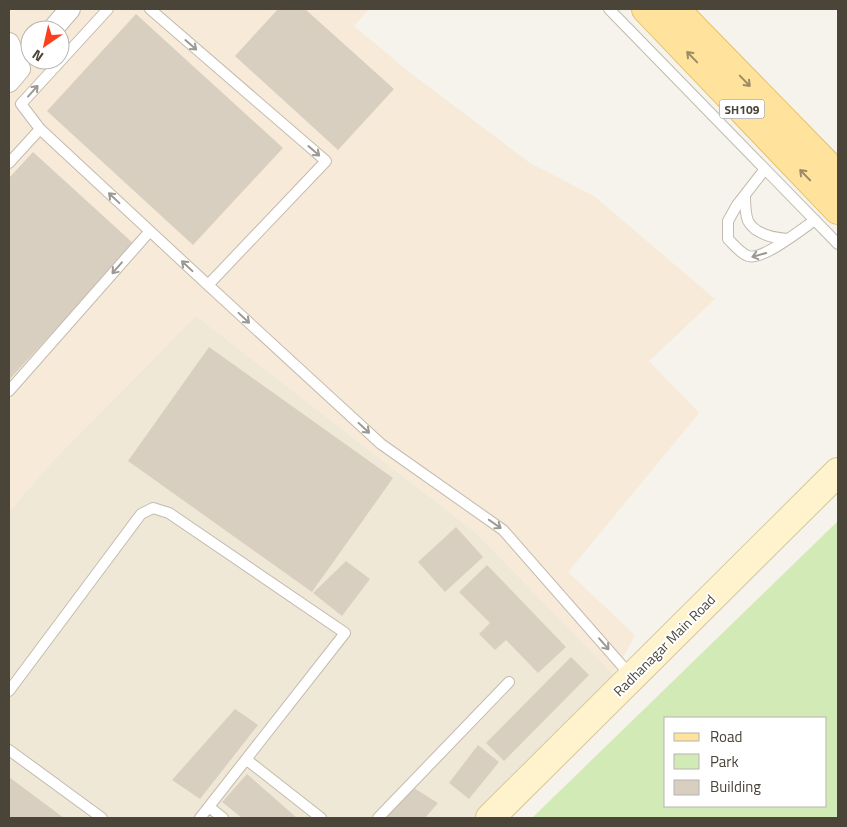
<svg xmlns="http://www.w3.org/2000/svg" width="847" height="827" viewBox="0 0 847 827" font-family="'Titillium Web',sans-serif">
<rect width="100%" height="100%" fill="#f6f3ec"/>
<path fill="#f7ead8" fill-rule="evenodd" d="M9,9h360l-15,17 54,45 122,92 64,33 121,103 -66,62 50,52 -131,159 67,63 -21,40 -138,-142 -280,-217 -143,145 -44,51zM30,30h30v30h-30z"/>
<path fill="#efe8d6" d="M196,316l280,217 138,142 -135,143h-470v-306l44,-51z"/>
<path fill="#d2eab5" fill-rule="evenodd" d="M838,521v297h-306zM666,718h160v88h-160z"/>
<path fill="#d8cfc1" d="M278,9h27l89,80 -56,61 -103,-94z
M136,14l147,134 -90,97 -146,-134z
M33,152l101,92 -125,136v-202z
M209,347l184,131 -81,114 -184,-131z
M456,527l27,30 -38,35 -27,-30z
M346,561l24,18 -28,37 -29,-23z
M487,565l79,82 -28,26 -32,-33 -11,10 -16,-16 11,-11 -31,-31z
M571,657l18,18 -85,86 -18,-18z
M235,709l23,16 -58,74 -28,-19z
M478,745l21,17 -30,37 -20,-16z
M247,774l50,44h-55l-20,-16z
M9,777l55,41h-55z
M414,788l24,15 -13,15h-39z"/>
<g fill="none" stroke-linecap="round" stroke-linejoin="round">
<defs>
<path id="lane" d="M108,9l-87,95 19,25 168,156 118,-124 -176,-152
M609,9l229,235
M9,163l31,-34
M765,169l-28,36 -9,16v18c6,6 12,14 20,17 14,5 54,-27 67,-36
M745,196c0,8 0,17 3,25 7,13 26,17 40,18
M208,285l173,159 122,86 129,147
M9,391l141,-160
M9,691l132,-177 12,-6 16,5 176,120 -145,185
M9,750l93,68
M247,760l74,58
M209,807l14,11
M378,818l131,-136"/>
<path id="street" d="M52,30l18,-21
M9,43l11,26 -11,13"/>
<path id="secondary" d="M490,818l348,-346"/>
<path id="primary" d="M646,9l192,201
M675,9l163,167"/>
</defs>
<use href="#lane" stroke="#c2bbae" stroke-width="12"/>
<use href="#street" stroke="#c2bbae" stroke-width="22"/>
<use href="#secondary" stroke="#d6c79b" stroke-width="30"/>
<use href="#primary" stroke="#e6c16a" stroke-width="30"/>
<use href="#lane" stroke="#fff" stroke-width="10"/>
<use href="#street" stroke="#fff" stroke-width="20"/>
<use href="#secondary" stroke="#fff3cd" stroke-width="28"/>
<use href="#primary" stroke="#ffe39c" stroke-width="28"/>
</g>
<defs><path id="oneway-shaft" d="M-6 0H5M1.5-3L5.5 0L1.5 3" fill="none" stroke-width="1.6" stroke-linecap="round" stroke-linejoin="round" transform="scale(1.25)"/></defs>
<g stroke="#9c9892">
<use href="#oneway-shaft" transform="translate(191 45) rotate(41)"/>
<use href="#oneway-shaft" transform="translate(33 91) rotate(-48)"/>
<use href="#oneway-shaft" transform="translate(314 151) rotate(41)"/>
<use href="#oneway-shaft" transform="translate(114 198) rotate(-137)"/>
<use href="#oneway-shaft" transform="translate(759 255) rotate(164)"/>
<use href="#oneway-shaft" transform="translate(187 266) rotate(-137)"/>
<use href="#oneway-shaft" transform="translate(117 268) rotate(131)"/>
<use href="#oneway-shaft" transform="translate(244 318) rotate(43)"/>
<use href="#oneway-shaft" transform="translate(364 428) rotate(43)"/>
<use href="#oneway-shaft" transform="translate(495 524) rotate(35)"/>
<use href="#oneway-shaft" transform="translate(604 644) rotate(49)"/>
</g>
<g stroke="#9c8c66">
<use href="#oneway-shaft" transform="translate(692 57) rotate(-134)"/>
<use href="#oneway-shaft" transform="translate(745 81) rotate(46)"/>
<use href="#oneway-shaft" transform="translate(805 175) rotate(-134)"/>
</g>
<g text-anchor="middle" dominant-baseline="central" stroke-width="4" stroke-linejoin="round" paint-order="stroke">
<rect fill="#fff" stroke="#817c74" stroke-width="1" x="719.5" y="99.5" width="45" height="19" rx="4"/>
<g font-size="12" font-weight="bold" fill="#4b4439">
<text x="742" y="109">SH109</text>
</g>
<g font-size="14" fill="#4b4439" stroke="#fff">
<text transform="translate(664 645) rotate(-45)">Radhanagar Main Road</text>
</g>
</g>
<rect width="847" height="827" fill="none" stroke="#4b4439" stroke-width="20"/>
<rect x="664" y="717" width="162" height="90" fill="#ffffff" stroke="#b7b4b0"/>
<rect x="674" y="733" width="25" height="8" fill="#ffe39c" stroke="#b7b4b0"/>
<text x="710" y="742" font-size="15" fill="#4b4439">Road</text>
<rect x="674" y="754" width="25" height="15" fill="#d2eab5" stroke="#b7b4b0"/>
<text x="710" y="767" font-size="15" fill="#4b4439">Park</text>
<rect x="674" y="780" width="25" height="15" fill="#d8cfc1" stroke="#b7b4b0"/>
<text x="710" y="792" font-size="15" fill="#4b4439">Building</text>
<g transform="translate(45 45) rotate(214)"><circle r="24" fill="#ffffff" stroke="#b7b4b0"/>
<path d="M0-4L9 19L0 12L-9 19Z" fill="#fc3f1d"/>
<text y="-8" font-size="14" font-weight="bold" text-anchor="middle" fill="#4b4439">N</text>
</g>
</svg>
